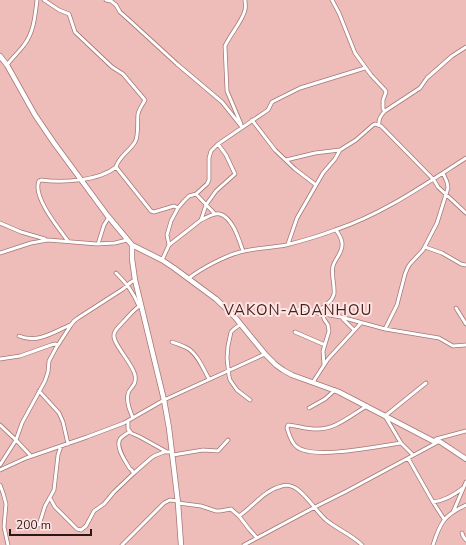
<svg xmlns="http://www.w3.org/2000/svg" width="466" height="545" viewBox="0 0 466 545" font-family="'Nunito Sans',sans-serif">
<rect width="100%" height="100%" fill="#eebdba"/>
<g fill="none" stroke-linecap="round" stroke-linejoin="round">
<defs>
<path id="street" d="M44,0l15,10 10,4 6,18 37,35 11,7 22,26c-2,4 -6,9 -7,14 -1,7 1,22 -3,28 -5,9 -16,14 -19,25l35,44 3,1 20,-6 4,2
M106,0l5,1 5,4 4,7 9,8 48,44 45,38 20,25
M332,0l7,13 16,40 16,22 14,15 1,2 -3,8v9l2,2 35,-23 7,-10 25,-22 14,-9
M7,65c5,-7 12,-13 17,-20 10,-13 11,-29 13,-45
M252,120l23,30 20,19 21,16
M241,124l-14,-33 -2,-45c5,-11 18,-26 20,-36 1,-4 0,-7 0,-10
M379,125c-1,-6 2,-10 6,-14
M286,160l29,-7 25,-3
M196,194l19,20
M201,220c5,-2 13,-8 19,-6 13,4 19,26 23,37
M0,223l21,9 24,7
M68,241c-9,-12 -36,-45 -29,-60l2,-1c21,3 58,1 75,-13
M98,244l6,-19 5,-8
M288,244l9,-26 26,-45 12,-14 5,-9 16,-10 17,-15 2,-1 6,2 53,54 4,7 28,26
M169,245l32,-25 5,-15 10,-14 19,-17 -9,-19 -8,-11
M425,247l17,6 19,11 5,1
M0,253l31,-10 17,-3 49,4 18,-1 12,-3
M162,260l7,-15 -2,-10 4,-14 7,-13 6,-7 5,-5 7,-2 11,-10 2,-4v-22l2,-7 7,-7 50,-34 4,-8 28,-14 65,-20
M116,273c11,11 17,19 23,33
M189,278c13,-10 36,-22 51,-26 15,-4 31,-4 46,-7 16,-4 33,-9 49,-15 48,-16 89,-45 131,-72
M456,308l10,16
M298,309c14,1 22,4 31,-7 3,-2 4,-5 5,-8 1,-9 -3,-18 -1,-28 1,-3 2,-5 4,-8 7,-11 7,-17 -1,-28
M309,310l3,2 29,5 44,12 54,9 14,8 13,-1
M323,314l1,5 4,6 1,6 -6,20 1,14
M343,319l11,11
M241,324l-7,5 -3,3 -3,14 -1,12 2,18 1,4 7,10 13,10
M385,329l12,-24 8,-31 3,-7 2,-3 13,-14 14,-27 11,-35 -1,-6 -4,-9
M295,332l30,13
M19,336c18,8 35,-4 51,-11
M172,342c5,2 10,3 15,6 10,5 17,22 22,31
M0,359l20,-3 31,-11 4,-1 3,1
M313,382l15,-23 33,-36
M39,391l20,22 4,9 5,22
M367,406c-16,9 -32,24 -51,23 -9,0 -18,-3 -28,-4l-1,3c2,6 4,15 10,19 16,13 83,-1 104,-4
M309,408l16,-9 10,-9
M133,418c-3,-7 -7,-16 -5,-24 1,-7 9,-7 7,-19 -2,-11 -23,-32 -21,-40 0,-5 6,-9 9,-13 5,-5 11,-13 18,-17
M128,421v8l3,4 9,4 27,15
M0,425l16,15 15,16
M130,431c-3,3 -8,5 -10,8 -5,8 6,23 10,30l2,1v1l2,2
M436,439l30,-8
M173,455l30,-5 15,1 10,-11
M413,455l-12,-12 -16,-27 41,-33
M408,458l25,44 11,17
M0,465l16,-25 6,-17 23,-42 3,-9 1,-11 7,-13 15,-23 3,-4 4,-3 45,-29 8,-7 4,-2
M0,470l26,-12 61,-21 37,-14 40,-23 101,-46
M0,485l3,8 3,11 -2,23 4,18
M50,498l5,9 22,22 4,1 5,-4 8,-15 10,-7 10,-12 20,-19 16,-14 4,-3 10,-4h8
M433,502c12,-1 21,-7 30,-14
M178,503l23,3 15,5h4l11,-2 8,7 10,13 8,9
M453,512l13,-30
M239,516c15,-10 25,-26 43,-30 4,-2 11,0 15,3 11,8 19,22 29,31 11,9 26,15 36,25
M39,525l6,-19 9,-16 4,-35 3,-9
M462,533l1,3 3,4
M122,545l42,-42 6,-3 8,1
M244,545l71,-38 30,-15 93,-50
M433,545c7,-22 11,-30 33,-40"/>
<path id="secondary" d="M0,56l7,9 28,50 19,28 53,72 25,30 30,15 12,8 42,31 18,17 31,38 11,11 7,5 9,5 47,17 94,49h6l27,18
M132,245v14l3,21 29,120 5,28 9,75 3,42"/>
</defs>
<use href="#street" stroke="#a47775" stroke-width="4.5"/>
<use href="#secondary" stroke="#a47775" stroke-width="6"/>
<use href="#street" stroke="#fff" stroke-width="3"/>
<use href="#secondary" stroke="#fff" stroke-width="4.5"/>
</g>
<g text-anchor="middle" dominant-baseline="central" stroke-width="4" stroke-linejoin="round" paint-order="stroke">
<g font-size="15" letter-spacing="1" fill="#441f1e" stroke="#fee5e3">
<text x="298" y="310">VAKON-ADANHOU</text>
</g>
</g>
<path d="M10 529v6h81v-6" fill="none" stroke="#2a1817" stroke-width="2"/>
<text x="16" y="529" font-size="12" fill="#2a1817" stroke="#fee5e3" stroke-width="3" paint-order="stroke">200 m</text>
</svg>
